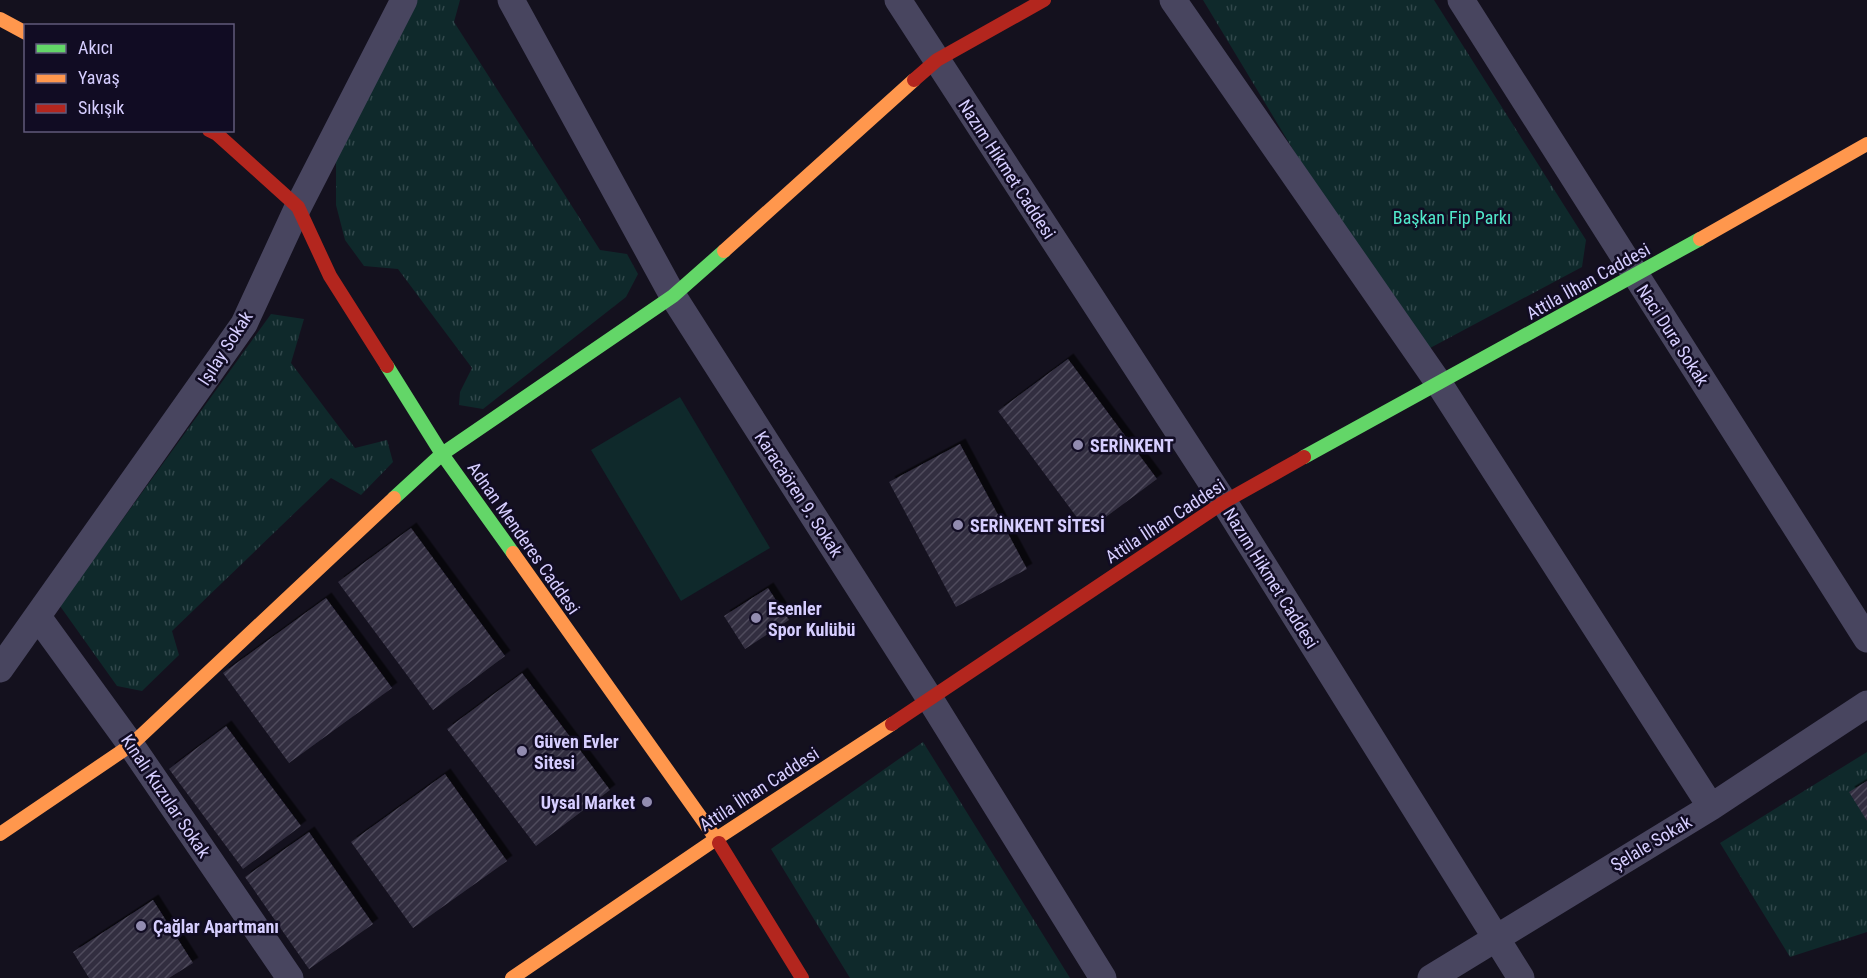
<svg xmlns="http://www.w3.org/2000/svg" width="1867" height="978" viewBox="0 0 1867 978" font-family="'Roboto Condensed',sans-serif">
<defs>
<pattern id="park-tufts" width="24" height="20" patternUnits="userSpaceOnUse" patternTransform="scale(1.5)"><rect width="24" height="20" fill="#0f292b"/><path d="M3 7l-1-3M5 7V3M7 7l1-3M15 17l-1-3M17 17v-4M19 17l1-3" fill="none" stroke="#31474b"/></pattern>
<pattern id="building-hatch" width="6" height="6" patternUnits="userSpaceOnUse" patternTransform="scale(1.5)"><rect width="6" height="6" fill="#322e40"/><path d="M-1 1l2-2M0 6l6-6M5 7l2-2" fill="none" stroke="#4f4b5d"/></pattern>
<filter id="shadow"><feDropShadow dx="5.5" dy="-5.5" stdDeviation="0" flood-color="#0009"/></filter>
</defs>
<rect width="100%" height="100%" fill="#14111e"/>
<path fill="#0f292b" d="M680,397l90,151 -89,53 -90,-151z"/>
<path fill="url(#park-tufts)" d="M410,0h50l-6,22 146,228 27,4 11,20 -12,23 -143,112 -24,-4 1,-13 12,-24 -74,-99 -34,-3 -19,-26 -9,-35v-47z
M1203,0h231l152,240 -4,27 -165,88z
M271,314l33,5 -13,44 64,85 32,-8 6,22 -32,33 -30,-17 -159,153 7,24 -37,36 -25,-5 -57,-80z
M923,742l147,236h-220l-79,-129z
M1867,752v180l-77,25 -70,-114z"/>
<path fill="url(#building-hatch)" filter="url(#shadow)" d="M1068,359l89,120 -70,52 -89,-120z
M960,444l67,125 -71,38 -67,-125z
M411,528l94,128 -72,54 -95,-128z
M768,588l21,32 -44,29 -21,-33z
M326,598l66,90 -103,75 -66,-90z
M522,673l88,117 -74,56 -89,-117z
M226,726l75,100 -58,43 -74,-100z
M445,774l62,87 -94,67 -62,-86z
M1867,781v40l-18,-29z
M309,832l64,92 -64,45 -64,-92z
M153,900l40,63 -24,15h-80l-16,-26z"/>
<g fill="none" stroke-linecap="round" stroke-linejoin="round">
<path stroke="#48455f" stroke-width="27" d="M511,0l162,296 257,403 173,279
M898,0l326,502 297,476
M1173,0l265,382 273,425
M1461,0l406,639
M38,617l93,128 159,233
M0,669l244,-345 54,-117 106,-207
M1431,978l280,-171 156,-103"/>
<path stroke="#63d668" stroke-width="14" d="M387,366l55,88 71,99
M1304,457l396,-218
M394,498l48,-44 231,-158 51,-45"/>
<path stroke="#ff974d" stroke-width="14" d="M0,19l26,14
M1700,239l167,-95
M724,251l190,-171
M513,553l206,290
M0,834l131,-89 263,-247
M512,978l204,-139 176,-115"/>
<path stroke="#b3261e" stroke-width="14" d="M914,80l23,-20 107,-60
M209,130l8,4 81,73 32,69 57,90
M892,724l332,-222 80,-45
M719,843l83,135"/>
</g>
<g fill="#928cb0" stroke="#110c23" stroke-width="2">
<circle cx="1078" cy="445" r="6"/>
<circle cx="958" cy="525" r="6"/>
<circle cx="756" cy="618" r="6"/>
<circle cx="522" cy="751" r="6"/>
<circle cx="647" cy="802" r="6"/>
<circle cx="141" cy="926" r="6"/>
</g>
<g text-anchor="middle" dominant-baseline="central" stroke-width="5" stroke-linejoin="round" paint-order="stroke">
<g font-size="18" fill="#d6ceff" stroke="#110c23">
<text transform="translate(1007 169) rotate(57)">Nazım Hikmet Caddesi</text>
<text transform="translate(1588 281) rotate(-29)">Attila İlhan Caddesi</text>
<text transform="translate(1673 335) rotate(57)">Naci Dura Sokak</text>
<text transform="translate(225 348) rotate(-57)">Işılay Sokak</text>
<text transform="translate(799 494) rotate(57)">Karacaören 9. Sokak</text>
<text transform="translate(1165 521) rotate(-33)">Attila İlhan Caddesi</text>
<text transform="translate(524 538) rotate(55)">Adnan Menderes Caddesi</text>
<text transform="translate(1271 578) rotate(58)">Nazım Hikmet Caddesi</text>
<text transform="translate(759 789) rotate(-33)">Attila İlhan Caddesi</text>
<text transform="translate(166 796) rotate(56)">Kınalı Kuzular Sokak</text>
<text transform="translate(1651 843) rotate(-31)">Şelale Sokak</text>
</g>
<g font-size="18" fill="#51e8cb" stroke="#110c23">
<text x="1452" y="217">Başkan Fip Parkı</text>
</g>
<g font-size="18" font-weight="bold" fill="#d6ceff" stroke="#110c23" text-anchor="start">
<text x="1090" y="445">SERİNKENT</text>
<text x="970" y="525">SERİNKENT SİTESİ</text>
<text x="768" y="608">Esenler<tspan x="768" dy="21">Spor Kulübü</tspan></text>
<text x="534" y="741">Güven Evler<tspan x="534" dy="21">Sitesi</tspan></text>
<text x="635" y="802" text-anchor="end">Uysal Market</text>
<text x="153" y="926">Çağlar Apartmanı</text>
</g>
</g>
<rect x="24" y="24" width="210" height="108" fill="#110c23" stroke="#605a7b" stroke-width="1.5"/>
<rect x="36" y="44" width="30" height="9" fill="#63d668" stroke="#605a7b" stroke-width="1.5"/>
<text x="78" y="54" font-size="18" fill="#d6ceff">Akıcı</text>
<rect x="36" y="74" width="30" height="9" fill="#ff974d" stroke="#605a7b" stroke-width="1.5"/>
<text x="78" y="84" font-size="18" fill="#d6ceff">Yavaş</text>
<rect x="36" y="104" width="30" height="9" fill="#b3261e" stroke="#605a7b" stroke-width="1.5"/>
<text x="78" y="114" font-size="18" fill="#d6ceff">Sıkışık</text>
</svg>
